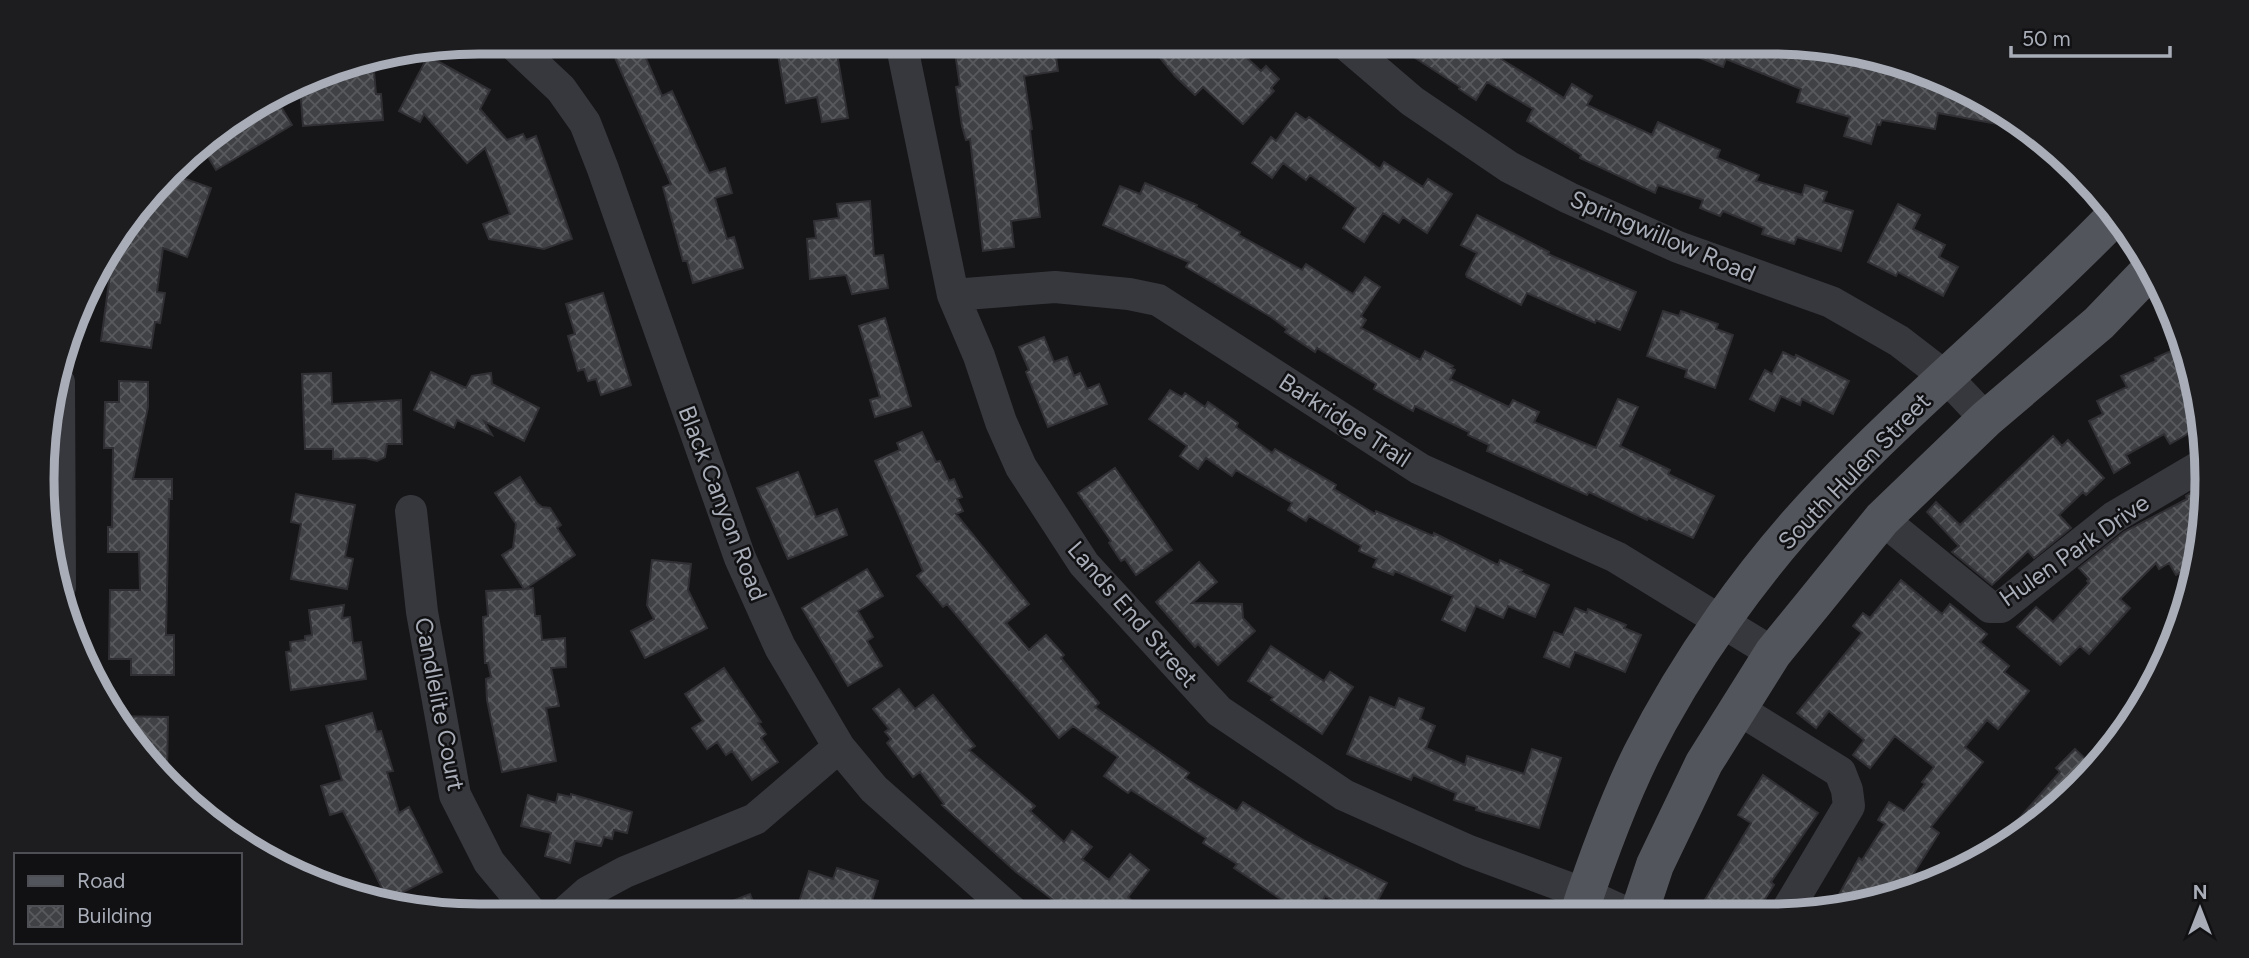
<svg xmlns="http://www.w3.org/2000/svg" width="2249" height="958" viewBox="0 0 2249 958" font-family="Figtree,sans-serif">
<defs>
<pattern id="building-cross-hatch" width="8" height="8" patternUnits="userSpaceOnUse" patternTransform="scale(1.75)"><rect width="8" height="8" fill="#404145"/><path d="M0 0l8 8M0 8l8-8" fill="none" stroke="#595a5e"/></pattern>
</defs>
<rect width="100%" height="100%" fill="#161618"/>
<path fill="url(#building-cross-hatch)" stroke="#303034" stroke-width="2" d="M608,42h68l-31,14 17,40 10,-5 37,82 16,-5 7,25 -17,5 12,41 7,-2 9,31 -50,15 -6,-22h-4l-20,-74 8,-3z
M776,42h59l13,76 -26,4 -5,-25 -31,6z
M982,42v4l23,-4h49l4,29 -34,5 8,53 -2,1 10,87 -29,4 3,26 -31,4 -13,-112 -4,1 -4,-14 -6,-39 4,-1 -6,-40z
M1147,42h76l9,8 3,-3 26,24 5,-5 13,13 -8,9 3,3 -31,33 -40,-37 -8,8 -20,-19z
M1417,42h95l-11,17 63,39 8,-14 20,12 -5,9 65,30 6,-13 62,28 -3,8 42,17 -3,6 46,14 3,-10 22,7 -4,10 30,9 -12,40 -44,-14 -3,7 -32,-10 2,-6 -41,-17 -3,5 -20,-8 3,-8 -45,-15 -3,8 -75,-35 1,-3 -54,-34 6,-12 -46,-27 -11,18 -17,-11 1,-2 -51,-33z
M1685,42h85l140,23 104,60 -1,2 -75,-14 -3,16 -53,-9 -2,5 -3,-1 -6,20 -27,-8 6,-19 -53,-15 4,-13 -75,-30 -3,8 -28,-11 3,-8z
M428,56l62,34 -10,19 27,31 16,-6 3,6 10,-4 36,103 -28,10 -55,-10 -6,-15 27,-10 -25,-66 -18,15 -43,-49 -4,8 -21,-11z
M366,67v5l8,-1 2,23h5l2,26 -80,6 -3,-39 32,-18z
M277,100l15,25 -76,45 -11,-18 12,-6 -5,-8z
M1296,113l10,7 3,-3 71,52 4,-7 39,25 5,-8 24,15 -25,39 -24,-16 -4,6 -16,-10 -19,29 -21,-14 13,-20 -46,-33 -4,5 -23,-17 -11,15 -20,-15 19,-26 5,4z
M172,174l39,14 -24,69 -24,-9 -6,44 8,1 -5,30 -5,-1 -4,26 -50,-7 11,-81 5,1 13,-36z
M1145,183l52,22 -1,2 44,25 -1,3 63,35 4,-6 47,30 12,-17 15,10 -19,29 5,4 -5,8 59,32 5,-9 28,15 -2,2 4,2 -5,9 59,28 4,-7 26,12 -5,10 62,26 22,-49 20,8 -18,39 50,24 -2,4 46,22 -21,42 -45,-20 -1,2 -58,-28 -2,3 -100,-44 2,-6 -21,-10 1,-3 -54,-26 -2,5 -39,-22 2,-5 -59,-36 -2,4 -30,-20 2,-3 -16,-12 -85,-50 3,-5 -86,-37 17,-39 20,8z
M870,201l4,55 9,-1 5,33 -36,6 -6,-19 -36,4 -3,-40 9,-1 -2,-17 25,-3 -2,-14z
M1898,204l22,11 -7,14 32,16 -6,12 19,10 -15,29 -45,-24 -2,4 -28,-14z
M1477,215l72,37 -1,2 88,38 -16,38 -24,-10 -1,3 -68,-30 -6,12 -54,-28 -1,-3 11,-21 -16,-8z
M603,293l28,92 -30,10 -5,-16 -8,2 -4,-12 -6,2 -10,-35 7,-2 -9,-30z
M1663,311l16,5 2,-5 37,13 -2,5 17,6 -18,53 -30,-11 2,-7 -40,-14z
M885,318l26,88 -36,11 -5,-17 10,-3 -21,-71z
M1044,337l10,25 13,-5 7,19 6,-3 7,16 12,-5 8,20 -59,23 -22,-55 3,-2 -10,-23z
M2178,348l22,79 -30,17 -6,-10 -38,21 4,8 -16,10 -25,-52 14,-7 -6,-13 30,-14 -6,-11 35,-15 -1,-3z
M1783,352l12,6 1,-3 53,26 -16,33 -31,-15 -2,6 -19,-9 -7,15 -24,-12 15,-29 7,4z
M431,372l35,16 6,-12 19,-3 1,11 47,24 -15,33 -40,-20 8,14 -35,-15 -3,8 -40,-18z
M331,373l1,31 69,-4 1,44h-15l-2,13 -8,4 -12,-3 -32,1v-10h-28l-3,-75z
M119,381l29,1v25l-15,72h39v20h-3l-3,136h8v40h-43v-16h-22l1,-69h30l-1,-38h-31v-25h4l1,-79h-9l1,-46h14z
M1170,390l12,7 3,-4 20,14 3,-5 30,21 -2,4 36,26 3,-4 61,36 -2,4 41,25 1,-3 57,25 1,-3 64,32 2,-5 22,10 -2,2 29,13 -14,32 -27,-11 -5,12 -27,-12 -11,25 -23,-11 11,-24 -58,-25 -2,4 -20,-8 4,-8 -18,-8 2,-5 -52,-30 -3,5 -18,-11 4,-7 -56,-33 -4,6 -26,-18 -8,11 -18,-13 7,-10 -38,-27z
M922,432l14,30 4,-1 9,20 5,-2 8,18 -5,2 6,12 -7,3 73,90 -23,19 23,27 17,-15 18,20 -3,3 38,45 -4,4 94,66 -4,5 52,33 6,-9 62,39 82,42 -16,30 -11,1 -35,-18 -9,18h-7l-27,-14 -48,-32 3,-4 -34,-21 3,-5 -75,-48 -3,3 -24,-17 14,-19 -45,-31 -14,12 -112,-134 -4,3 -26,-31 6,-5 -48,-110 25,-11 -3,-7z
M2053,436l9,10 6,-6 36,38 -18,17 -3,-3 -24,23 12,13 -37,30 -6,-7 -36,34 -40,-33 7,-6 -32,-34 9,-10 24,23z
M1115,468l57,82 -36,25 -11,-16 -4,2 -12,-18 2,-2 -33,-48z
M798,472l18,45 21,-8 10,26 -59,24 -31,-71z
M520,477l17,26 5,4 8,1 11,17 -4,3 18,27 -50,34 8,-1 2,28h5l2,24 23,-2 1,29 -15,1 8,38 -13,2 10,53 -54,11 -15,-72 -1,-21 5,-2 -3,-14h-3l-2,-46 5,-1 -2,-25 38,-2 -22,-34 11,-7 3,-24 -21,-31z
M2201,487l-10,80 -15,8 -7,-12 -10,6 -3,-6 -36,36 10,9 -41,46 -9,-8 -20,19 -43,-38 19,-20 17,15 36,-39 -2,-2 2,-2 -10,-11 45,-36 63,-33 -1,-3z
M296,494l59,11 -10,52 8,2 -6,30 -56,-10 10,-55 -10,-2z
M652,560l39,4 -3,26 19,38 -62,30 -14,-27 23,-12 -7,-14z
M1199,562l18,20 -25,21 50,1 1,14 12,13 -37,34 -20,-21 -3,3 -39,-45z
M867,569l16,27 -25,15 15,26 -6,4 15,25 -34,20 -46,-78z
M1901,580l41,34 8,-10 37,30 -7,8 29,24 -5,6 25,19 -31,38 -11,-9 -22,27 18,15 -52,65 8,6 -35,56 -74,22 29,-53 3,2 23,-36 -7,-4 11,-18 15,9 21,-27 -3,-2 12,-15 -39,-31 -25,32 -17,-13 11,-15 -35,-29 -13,17 -19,-15 65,-80 -9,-7 10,-13 7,5z
M344,605l-2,13 8,-1 3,26 8,-1 5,37 -75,11 -5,-38 5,-1 -1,-9 15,-2v-4l7,-1 -3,-25z
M1575,608l12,5 1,-4 38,16 -2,3 17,7 -16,37 -50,-20 -6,15 -25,-10 10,-25 9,3z
M1271,646l53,35 6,-9 23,15 -31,47 -51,-34 2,-3 -25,-16z
M724,668l37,54 -3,1 8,11 -5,4 17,24 -26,18 -20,-29 -6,4 -9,-13 -10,7 -15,-21 11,-7 -18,-27z
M899,689l16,20 18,-14 42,51 -6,4 66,56 -5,5 34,31 8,-11 20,16 -10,12 27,21 21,-26 19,16 -21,27 3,3 -11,14h-48l-56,-42 -74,-67 2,-1 -24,-32 -7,5 -26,-34 4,-4 -6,-7 4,-3 -16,-20z
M1370,697l25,11 4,-10 25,10 -4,11 15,7 -9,22 39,17 2,-9 57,18 8,-25 29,9 -22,70 -63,-18 1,-3 -23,-7 2,-7 -43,-18 -2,5 -64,-26z
M372,713l5,19 4,-1 12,40 -6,1 12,41 10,-6 33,65 -54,28 -45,-89 -13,4 -9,-29 21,-6 -16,-54z
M113,716l55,1 -1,59 -52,-55z
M2075,749l19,18 -36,41 -53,35 -4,-4 59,-67 -4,-4z
M1763,775l55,38 -47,69 3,3 -16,25 -4,2 -57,1 54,-90 -13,-8z
M558,794l13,3v-3l61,18 -5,21 -13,-3 -2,9 -8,-2 -3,9 -26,-5 -5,22 -25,-7 6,-23 -30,-7 7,-31 28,8z
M837,868l41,13 -8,26 -8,-2 -3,10h-64l14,-44 24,8z
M750,894l8,21h-59v-1z"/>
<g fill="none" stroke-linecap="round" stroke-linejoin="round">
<path stroke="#37383d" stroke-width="32" d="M511,42l50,47 24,34 18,46 137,389 40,89 59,100 35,42 141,125
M901,42l52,253 26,61 22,66 20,45 63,97 135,147 125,84 125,56 116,43 42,19
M1343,42l69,59 97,66 60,31 109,49 153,55 68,39 48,37 39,41
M953,295l102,-8 74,7 29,6 262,169 196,88 157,96
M59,382l1,205
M411,511l11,101 33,183 34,67 45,54
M1882,519l108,88h11l113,-90 90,-53
M1738,709l102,63 7,18 2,16 -63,106
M561,916l27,-24 37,-20 130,-53 84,-72"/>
<path stroke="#53555c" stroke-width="38" d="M1579,913c18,-54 37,-107 62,-158 46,-92 112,-185 183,-260 91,-96 195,-180 287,-275
M1639,913l16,-48 49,-102 69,-110 109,-134 104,-100 113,-96 51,-53"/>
</g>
<g text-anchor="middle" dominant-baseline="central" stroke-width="5" stroke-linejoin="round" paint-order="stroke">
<g font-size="24" fill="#a8adb8" stroke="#111113">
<text transform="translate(1663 236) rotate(23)">Springwillow Road</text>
<text transform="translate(1345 420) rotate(33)">Barkridge Trail</text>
<text transform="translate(1854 471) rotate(-46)">South Hulen Street</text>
<text transform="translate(723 503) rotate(69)">Black Canyon Road</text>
<text transform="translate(2074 550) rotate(-35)">Hulen Park Drive</text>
<text transform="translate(1133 614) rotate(49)">Lands End Street</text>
<text transform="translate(440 704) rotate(79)">Candlelite Court</text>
</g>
</g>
<path d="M0 0H2249V958H0ZM479 54H1770A425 425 0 0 1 2195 479V479A425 425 0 0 1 1770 904H479A425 425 0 0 1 54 479V479A425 425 0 0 1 479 54Z" fill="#1d1d20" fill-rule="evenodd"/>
<path fill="none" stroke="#a8adb8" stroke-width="9" d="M479 54H1770A425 425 0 0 1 2195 479V479A425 425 0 0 1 1770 904H479A425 425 0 0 1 54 479V479A425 425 0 0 1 479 54Z"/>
<rect x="14" y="853" width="228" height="91" fill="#111113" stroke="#4d4f55" stroke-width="2"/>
<rect x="28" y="876" width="35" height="10" fill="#53555c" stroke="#4d4f55" stroke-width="2"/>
<text x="77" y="888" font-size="21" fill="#a8adb8">Road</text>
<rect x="28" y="906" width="35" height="21" fill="url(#building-cross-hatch)" stroke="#4d4f55" stroke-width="2"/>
<text x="77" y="923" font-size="21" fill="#a8adb8">Building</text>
<g transform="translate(2200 909)" stroke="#111113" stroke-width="5" paint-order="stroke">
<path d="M0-5L12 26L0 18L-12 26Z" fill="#a8adb8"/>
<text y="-10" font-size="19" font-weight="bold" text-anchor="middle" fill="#a8adb8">N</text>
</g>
<path d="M2011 46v10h159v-10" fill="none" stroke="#a8adb8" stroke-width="3.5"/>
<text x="2022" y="46" font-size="21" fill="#a8adb8" stroke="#111113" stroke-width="5" paint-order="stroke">50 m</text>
</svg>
